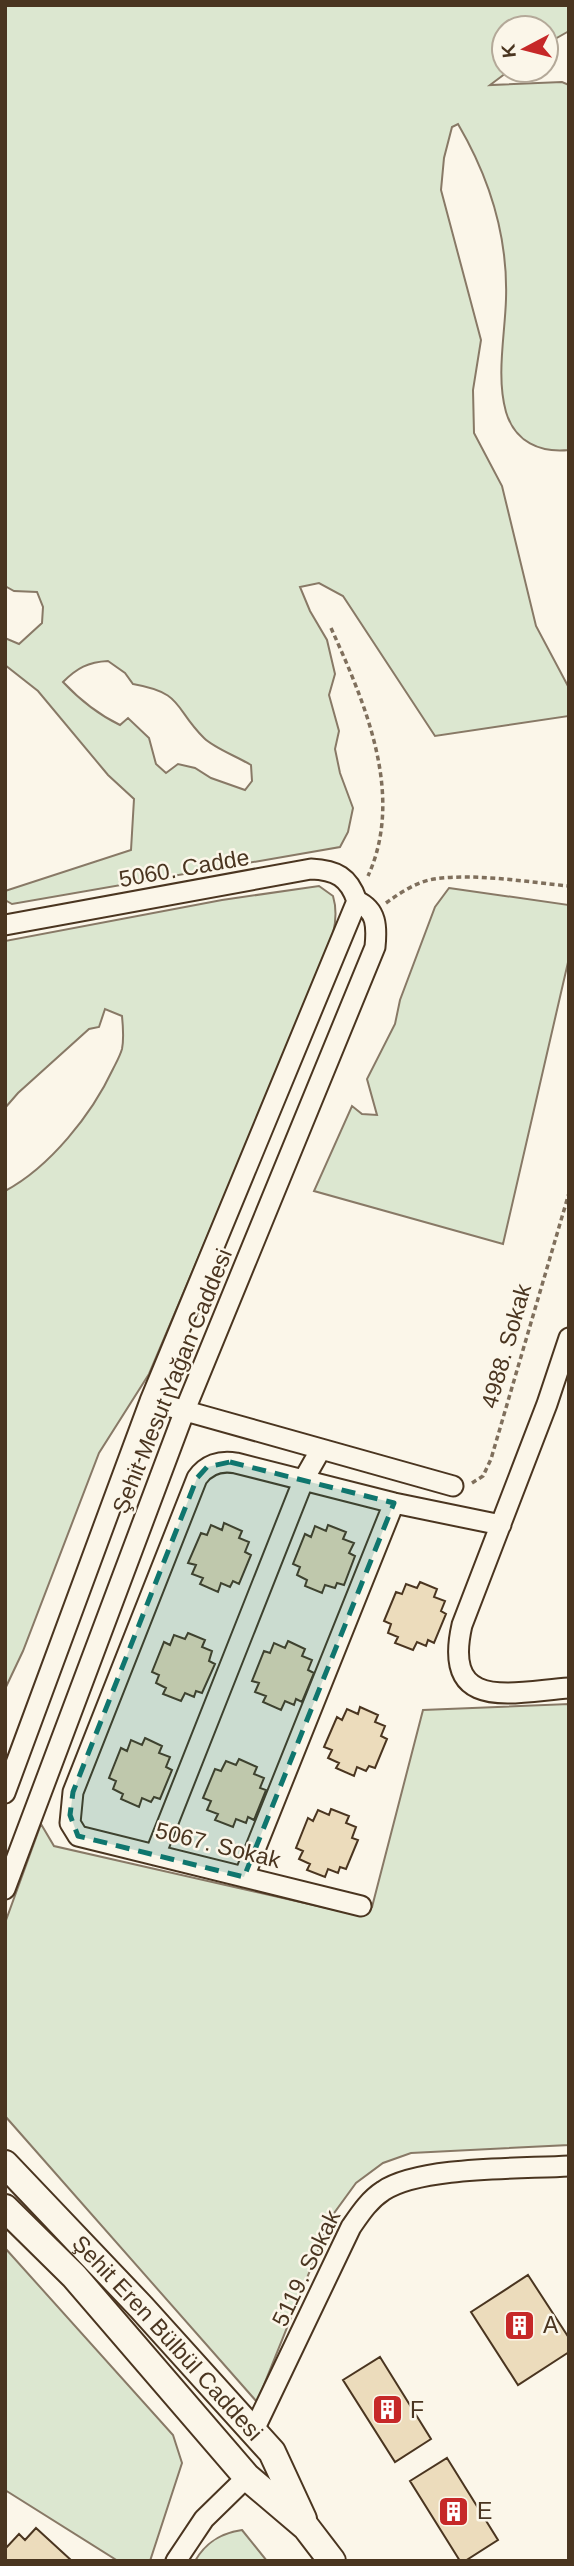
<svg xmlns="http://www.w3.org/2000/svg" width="574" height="2566" viewBox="0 0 574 2566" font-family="Helvetica,sans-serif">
<rect width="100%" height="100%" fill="#fbf6e9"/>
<path fill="#dce7d0" stroke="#887966" stroke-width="2" fill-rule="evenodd" d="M5,5h564v26l-23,13v-16h-42v42h6l-20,15 72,-3 7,3v365c-29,3 -54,-8 -63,-38 -10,-36 -1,-77 0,-113 2,-62 -17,-122 -48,-175l-6,3 -8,31 -3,32 40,150 -8,50 1,43 28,53 34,140 33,62v28l-134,20 -92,-140 -24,-13 -19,4 10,24 17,29 8,34 -6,21 10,36 -4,18 5,24 13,35 -5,24 -8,15 -328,57 -7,-4v-9l126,-41 3,-51 -26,-24 -70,-84 -33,-26v-27l14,6 23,-21 1,-16 -6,-15 -23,-1 -9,-5zM108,661l17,12 8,11c51,9 40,23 71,54 10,10 34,19 47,27l1,16 -7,9 -34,-12 -16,-10 -17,-4 -12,9 -10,-9 -7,-26 -21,-20 -8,7c-23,-11 -40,-25 -57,-43 14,-14 25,-20 45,-21z
M319,886l14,10c9,30 -8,59 -18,86l-166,392 -50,79 -76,198 -18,38v-498c45,-24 87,-77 108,-122 3,-6 7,-13 9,-20 2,-10 1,-23 0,-33l-17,-7 -6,18 -10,2 -71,64 -13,15v-167l217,-41z
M449,888l120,17v53l-66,286 -189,-53 38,-85 10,8 15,1 -10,-36 28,-55 5,-24 35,-93z
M569,1704v441l-158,8 -28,10 -27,20 -24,33 -75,186 -252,-286v-193l36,-99 13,22 303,69 15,-8 51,-197z
M5,2248l168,187 9,28 -32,98h-32l-113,-71z
M242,2530l25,31h-72c11,-19 26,-28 47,-31z"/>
<path fill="#ecdcbc" stroke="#4a3520" stroke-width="2" d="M224,1523l18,8 -3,7 10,4 -4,10 6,3 -12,29 -6,-3 -3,6 -9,-4 -3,9 -18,-8 3,-6 -11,-4 4,-9 -8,-2 13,-30 6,2 4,-10 11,5z
M328,1525l18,7 -3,7 11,4 -5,10 6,3 -11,29 -7,-2 -2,5 -10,-3 -3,8 -17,-7 2,-6 -10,-5 3,-8 -7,-3 12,-30 6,3 4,-11 11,5z
M420,1582l17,7 -3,8 11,4 -4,10 5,3 -12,29 -6,-3 -2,6 -9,-4 -4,8 -18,-7 3,-6 -10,-4 3,-9 -7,-3 12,-29 6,2 4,-10 11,4z
M188,1633l17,7 -3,7 10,4 -3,10 6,3 -13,29 -6,-2 -2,6 -9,-4 -4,8 -18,-7 3,-6 -10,-5 3,-8 -7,-3 12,-30 6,3 4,-10 11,4z
M288,1641l17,8 -3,7 10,4 -4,10 6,3 -12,29 -6,-3 -2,6 -9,-4 -4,9 -18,-8 3,-6 -11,-4 4,-9 -7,-2 12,-30 6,2 4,-10 11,5z
M360,1707l18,8 -3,7 10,4 -4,10 6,3 -12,29 -6,-2 -3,5 -9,-4 -3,9 -18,-8 3,-5 -11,-5 4,-8 -8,-3 13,-30 5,3 5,-11 11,5z
M145,1738l17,8 -3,7 11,4 -4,10 6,3 -12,29 -6,-2 -3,5 -9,-4 -3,9 -18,-8 2,-5 -10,-5 3,-8 -7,-3 12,-30 6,3 4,-11 11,5z
M239,1759l18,8 -3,7 10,4 -4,10 6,2 -12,30 -6,-3 -2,6 -10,-4 -3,8 -18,-7 3,-6 -11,-4 4,-9 -8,-3 12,-29 6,2 5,-10 10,4z
M331,1809l18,7 -3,7 10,4 -4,11 6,2 -12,29 -6,-2 -2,6 -10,-4 -3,8 -18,-7 3,-6 -11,-5 4,-8 -7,-3 12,-30 5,3 5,-11 11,5z
M528,2275l41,63v14l-51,33 -47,-73z
M380,2357l51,82 -36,23 -52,-82z
M447,2458l51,82 -33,21h-5l-50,-80z
M36,2528l36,33h-67v-12l14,-15 6,6z"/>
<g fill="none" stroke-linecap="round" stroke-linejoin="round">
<defs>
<path id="street" d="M5,925l306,-56c25,1 38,8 46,32
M569,1338l-22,66 -85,221c-20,88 50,67 107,63
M150,1401l303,85
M5,1793l145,-392 207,-500
M155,1855l149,-376 17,-30
M244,1877l150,-374
M5,1889l180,-479 190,-463c2,-20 2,-37 -18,-46
M361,1906l-283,-70 -8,-13 3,-31 124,-314c9,-13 23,-18 39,-15l158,40 107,22
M254,2430l97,-203c9,-13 18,-27 32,-36 37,-25 138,-22 186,-25
M176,2561l28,-42 43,-42"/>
<g id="secondary">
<path id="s1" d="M5,2164l136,143 131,145 31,67"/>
<path d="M5,2208l69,68 173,201 59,50 26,34"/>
</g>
</defs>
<use href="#street" stroke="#4a3520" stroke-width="23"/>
<use href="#secondary" stroke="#4a3520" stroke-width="30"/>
<path stroke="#7f6f5c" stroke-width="3.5" stroke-dasharray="5 3.5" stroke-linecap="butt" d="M331,628c34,75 74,167 37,248
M386,903c14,-10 30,-21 48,-24 41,-6 93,3 135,7
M472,1483l11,-7 8,-17 78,-266"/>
<use href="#street" stroke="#fbf6e9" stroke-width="19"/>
<use href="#secondary" stroke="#fbf6e9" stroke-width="26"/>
</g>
<path fill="#0f766e" fill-opacity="0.2" stroke="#0f766e" stroke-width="5" stroke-dasharray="14 9" stroke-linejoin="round" d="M230,1462l164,41 -150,374 -166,-41 -8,-21 3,-23 124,-314 10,-11z"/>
<defs>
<symbol id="building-square" viewBox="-11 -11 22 22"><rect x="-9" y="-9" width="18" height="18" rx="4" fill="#c62828" stroke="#fbf6e9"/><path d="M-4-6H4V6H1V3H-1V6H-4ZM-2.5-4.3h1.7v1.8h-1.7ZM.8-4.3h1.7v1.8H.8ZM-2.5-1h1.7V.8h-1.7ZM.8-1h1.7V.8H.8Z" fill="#fff"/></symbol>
</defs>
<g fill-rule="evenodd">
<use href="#building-square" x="502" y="2308" width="35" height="35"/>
<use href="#building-square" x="370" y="2392" width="35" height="35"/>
<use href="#building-square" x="436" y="2494" width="35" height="35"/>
</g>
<g text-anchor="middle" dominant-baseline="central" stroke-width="5" stroke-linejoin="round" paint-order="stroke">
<g font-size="23" fill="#4a3520" stroke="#fbf6e9">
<text transform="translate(184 868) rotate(-10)">5060. Cadde</text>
<text transform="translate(506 1346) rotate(-74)">4988. Sokak</text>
<text transform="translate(172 1381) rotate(-68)">Şehit Mesut Yağan Caddesi</text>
<text transform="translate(218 1845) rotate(14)">5067. Sokak</text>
<text transform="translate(306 2268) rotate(-64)">5119. Sokak</text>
<text stroke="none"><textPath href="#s1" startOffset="238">Şehit Eren Bülbül Caddesi</textPath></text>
</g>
<g font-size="23" fill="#4a3520" stroke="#fbf6e9" text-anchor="start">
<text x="543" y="2325">A</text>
<text x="410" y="2410">F</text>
<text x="477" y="2511">E</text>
</g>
</g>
<rect width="574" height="2566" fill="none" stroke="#4a3520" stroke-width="14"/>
<g transform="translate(525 49) rotate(263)"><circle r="33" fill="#fbf6e9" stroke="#b4a999" stroke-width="2"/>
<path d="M0-5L12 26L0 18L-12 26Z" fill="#c62828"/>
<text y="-10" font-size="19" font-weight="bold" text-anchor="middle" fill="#4a3520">K</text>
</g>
</svg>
